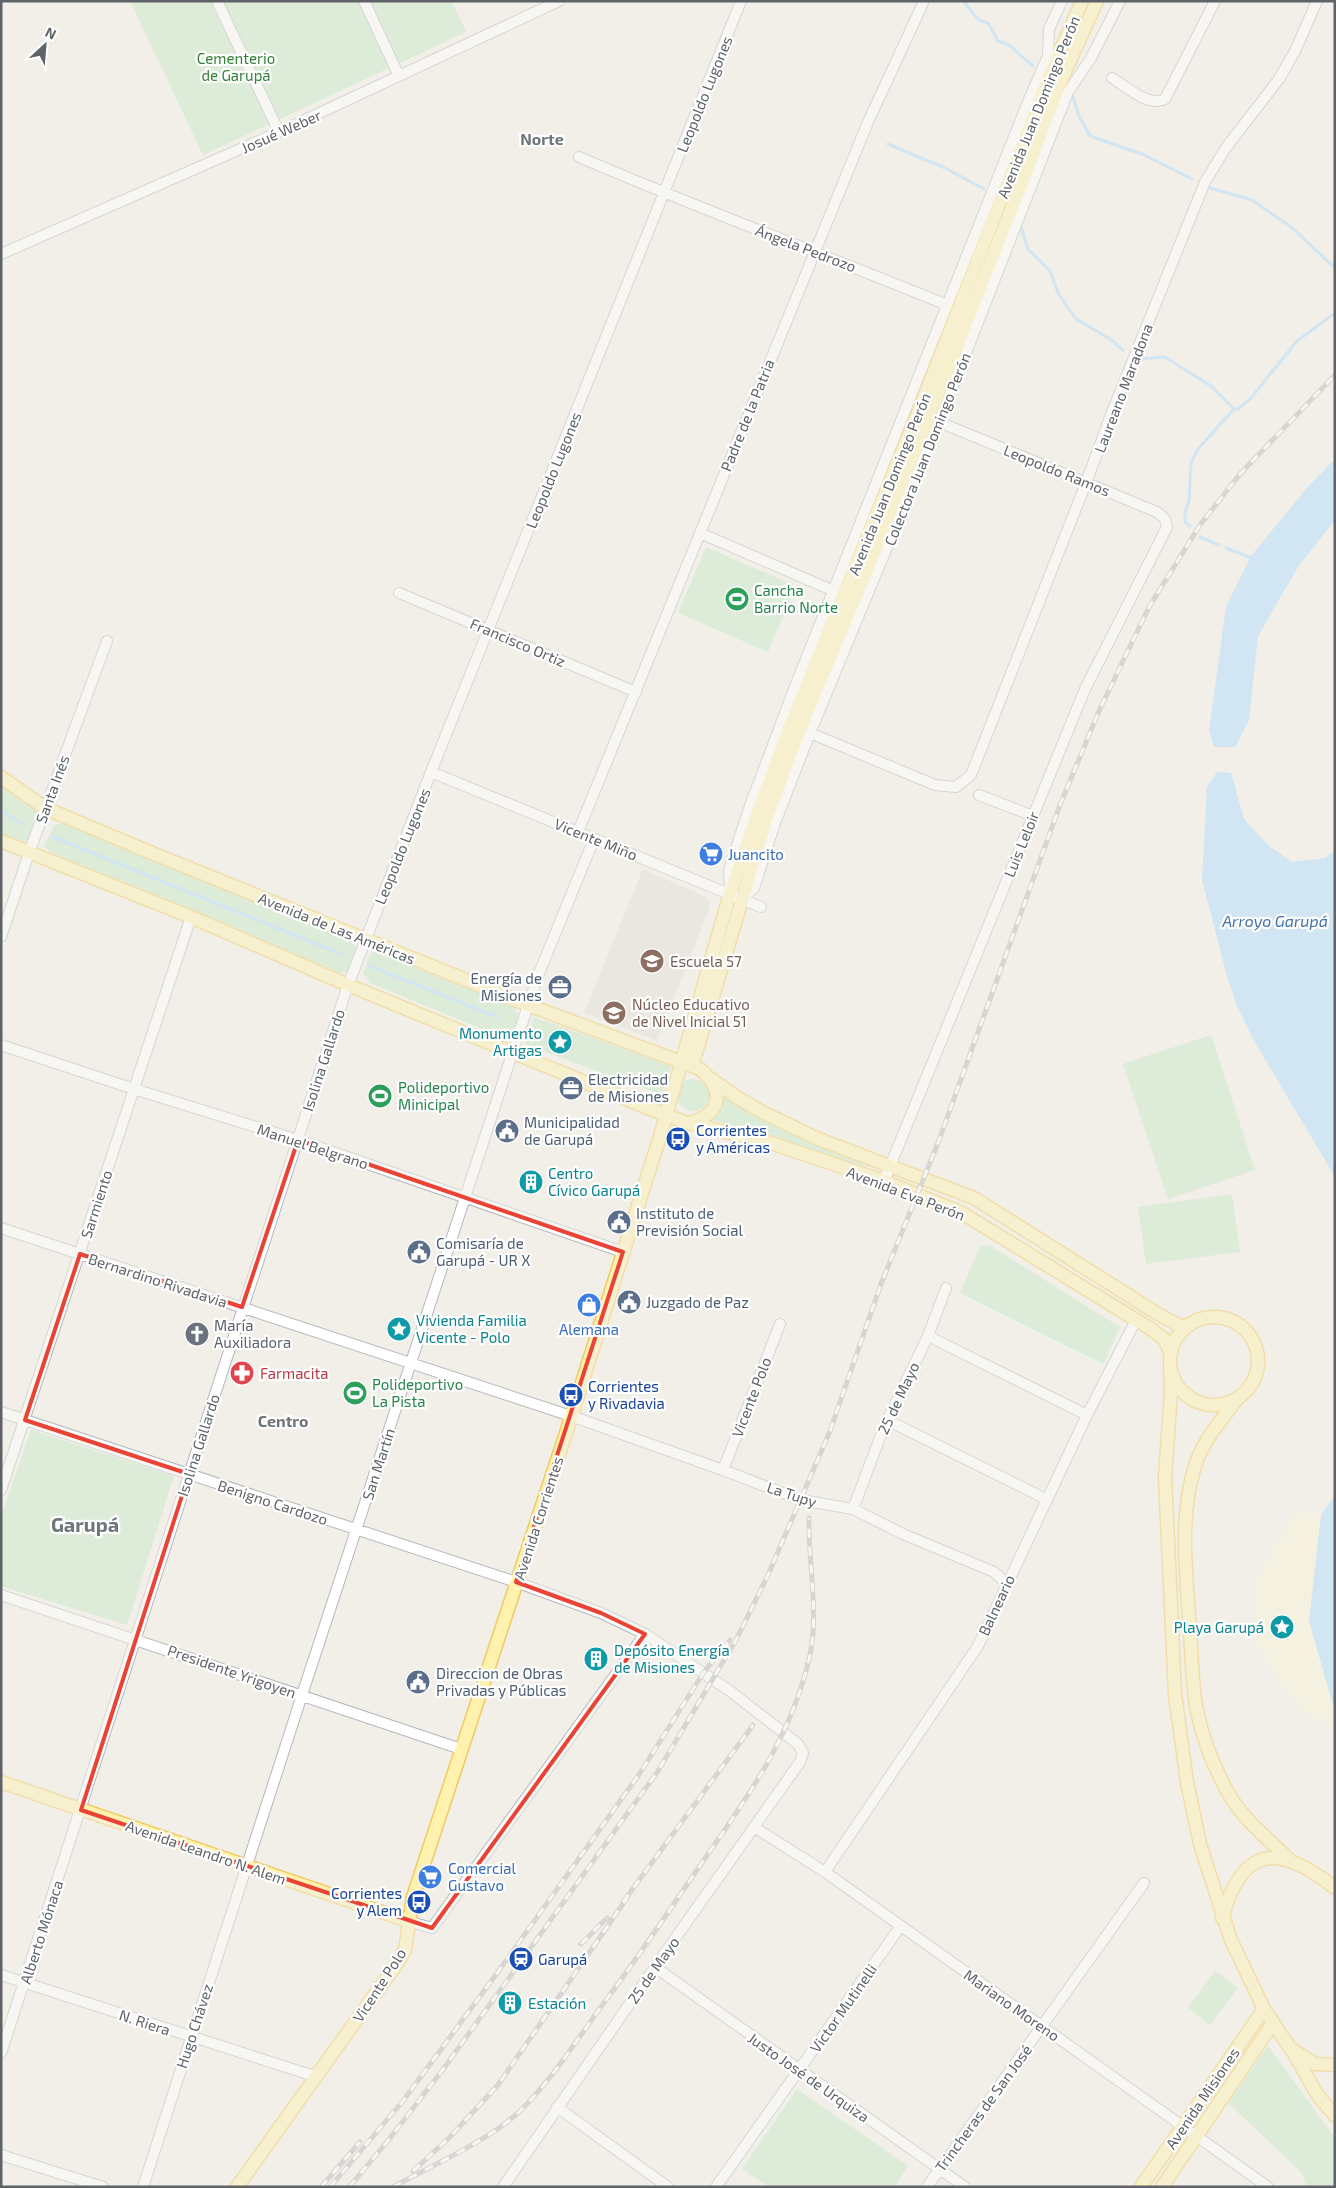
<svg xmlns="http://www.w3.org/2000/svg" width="1336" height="2188" viewBox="0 0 1336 2188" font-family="'Exo 2',sans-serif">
<rect width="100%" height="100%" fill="#f1efe8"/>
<path fill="#e1ded6" d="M643,869l63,28 4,9 -53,135 -73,-28z"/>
<path fill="#c5e8c5" d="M130,1h322l14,31 -263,123z
M706,547l90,39 -28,66 -90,-39z
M1,785l34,23 4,9 -10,23 -8,3 -20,-9z
M62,822l288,119 8,9 -5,20 -13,3 -286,-117 -10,-10 10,-20z
M379,950l136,58 3,9 -6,19 -8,2 -134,-55 -7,-10 8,-20z
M534,1017l137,49 -10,29 -136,-51z
M1211,1035l44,135 -87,29 -45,-135z
M677 1095a16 16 0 1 1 32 0a16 16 0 1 1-32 0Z
M722,1094l140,67 1,5 -3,1 -149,-48 7,-7z
M1232,1194l8,58 -94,12 -8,-57z
M989,1245l131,82 -17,37 -143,-71 20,-47z
M31,1430l143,46 -47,149 -126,-39v-70z
M1215,1971l23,17 -28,37 -22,-17z
M1268,2046l67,92v49h-28l-6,-15 -73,-69z
M797,2089l111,77 -14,21h-125l-27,-18z"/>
<path fill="#fbf3d9" d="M1295,1512l26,3 -12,106 26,91v17l-31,-17 -23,-28 -28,-50 6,-58z"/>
<path fill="#aadaff" d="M1335,459v61l-37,47 -40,69 -9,84 -14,27h-21l-5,-16 17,-124 25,-51 55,-67z
M1217,772l14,1 13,46 25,27 23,16 33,-4 10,-8v327l-82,-138 -17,-35 -9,-28 -25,-96 5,-93z
M1335,1495v217l-26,-91 12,-106z"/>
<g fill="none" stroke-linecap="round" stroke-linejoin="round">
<path stroke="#aadaff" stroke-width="3" d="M963,1l16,19 9,3 10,18 11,4 24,21
M1073,97l6,19 11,20 52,18 50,25
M888,144l57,24 39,21
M1210,188l42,12 39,27 44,41
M1021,227l7,22 22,22 9,24 17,24 34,20 13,11
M1140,359l25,-2 46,29 23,23 -36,40 -7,14 -2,38 -4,11v10l5,4
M1234,409h4l13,-11 46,-57 38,-28
M1200,537l19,8
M1226,548l28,11
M1,810l20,13
M53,837l288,117
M370,966l127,51"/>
<defs>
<path id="minor" d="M217,1l62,131
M364,1l35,75
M1112,78c14,8 37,30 53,21l50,-98
M579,157c121,52 246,98 368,148
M1,254l278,-122 280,-131
M700,533l134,58
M399,593l237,99
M810,733l125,52 21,2 15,-12 115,-292 26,-71 93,-230 20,-33 54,-70 16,-28 22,-50
M431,772l330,135
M979,795l54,21
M578,832l290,-710 56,-121
M730,889l-1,-19 19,-59 46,-122 236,-592 18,-41 1,-27 13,-28
M742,899l12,-11 21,-65 35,-90 129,-311 129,-330 23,-34 29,-57
M1,937l28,-84 78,-212
M1,1045l133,44 164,51 325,112
M884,1181l201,-492 82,-162 -2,-8 -8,-7 -218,-90
M1,1228l570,188 152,54 78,30 52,9 50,25 91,38 12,11
M928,1336l159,79
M1,1412l515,170 85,31 44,21 85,57 68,53 5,9 -3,9 -145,205 -152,220
M887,1420l159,79
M723,1470l57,-146
M1,1490l190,-573
M853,1509l31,-82 44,-91 18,-48
M1,1595l460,154
M754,1827l71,45 443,315
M825,1872l153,-226 109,-231 49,-95
M411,1922l21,6 213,-294
M655,1967l310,220
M1,1975l316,102
M1,2053l347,-1068 83,-213 310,-771
M557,2107l111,80
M1,2155l102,32
M143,2187l159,-492 235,-717 57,-139
M716,2187l184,-260
M927,2187l217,-304"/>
<path id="major" d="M1,777l44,31 102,43 381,154 172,64c25,22 22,44 -10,54
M1,841l190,76 157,68 305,125 32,12 86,21 113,38 78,32 189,116 13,10 7,15
M692,1066l74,-246 34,-91 65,-154 162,-405 32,-85 38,-84
M711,1079l27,19 24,14 54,26 158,60 184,116 22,12 10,-1
M1170 1361a44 44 0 1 1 88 0a44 44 0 1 1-88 0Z
M1170,1368l1,24 -6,85 10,217 12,88 13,62 31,96 33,69 26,39 25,16 20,1
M1237,1399c-16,22 -34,41 -42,67 -17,54 -8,111 -5,166 2,26 2,53 7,79 6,29 18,59 33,85 14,24 39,44 59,63
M1,1782l410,140
M1222,1918c21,-74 57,-74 113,-30
M1293,2052l24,42 18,22
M237,2187l161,-225 7,-12 8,-53 155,-470 93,-294 69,-239 27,-79 33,-89 128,-313 130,-334 34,-78
M1141,2187l123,-178
M1162,2187l111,-164"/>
</defs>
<use href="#minor" stroke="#b5b8bc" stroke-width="12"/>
<use href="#major" stroke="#f2c960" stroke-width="15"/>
<use href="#minor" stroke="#fff" stroke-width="10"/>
<use href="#major" stroke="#fff2af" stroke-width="12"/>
<defs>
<path id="rail" d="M623,1902l130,-177
M581,1944l26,-26
M413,2171l35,-32 50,-54 129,-187
M321,2187l39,-45
M330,2187l73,-86 92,-125 143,-200 66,-104 26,-32
M349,2187l38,-45 57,-74 214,-297 78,-131 32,-65 62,-144 51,-147 57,-141 122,-338 39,-94 50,-104 51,-82 40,-51 95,-99
M393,2187c38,-21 95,-46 126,-75 33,-32 59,-74 87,-112 33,-44 64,-90 95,-136 47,-67 91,-128 109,-209 9,-45 -2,-92 -1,-137"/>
</defs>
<use href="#rail" stroke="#b6b7b8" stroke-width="5"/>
<use href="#rail" stroke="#fff" stroke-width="3" stroke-dasharray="9" stroke-linecap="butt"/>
</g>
<path d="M0 0H1336V2188H0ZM298,1140l325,112 -107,330 85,31 44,21 -213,294 -351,-118 108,-336 -164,-54 55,-166 162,53z" fill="#f1efe8" fill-opacity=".55" fill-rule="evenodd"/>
<path fill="none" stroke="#ea4335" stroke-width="4" stroke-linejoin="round" d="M298,1140l325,112 -107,330 85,31 44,21 -213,294 -351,-118 108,-336 -164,-54 55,-166 162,53z"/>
<defs>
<symbol id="stadium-disc" viewBox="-11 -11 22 22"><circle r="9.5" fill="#2e9e5b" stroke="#fff"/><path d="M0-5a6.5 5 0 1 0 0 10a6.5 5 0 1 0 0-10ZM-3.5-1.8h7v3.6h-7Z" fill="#fff"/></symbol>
<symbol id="supermarket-disc" viewBox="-11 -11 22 22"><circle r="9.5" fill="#3f7fe0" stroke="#fff"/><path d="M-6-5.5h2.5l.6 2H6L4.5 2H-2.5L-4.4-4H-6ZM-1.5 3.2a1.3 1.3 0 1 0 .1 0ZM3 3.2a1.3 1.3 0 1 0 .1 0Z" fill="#fff"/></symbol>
<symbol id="school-disc" viewBox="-11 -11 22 22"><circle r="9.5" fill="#8d6e63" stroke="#fff"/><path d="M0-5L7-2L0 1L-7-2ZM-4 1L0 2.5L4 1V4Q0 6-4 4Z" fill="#fff"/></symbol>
<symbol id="office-disc" viewBox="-11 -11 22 22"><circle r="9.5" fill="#5c6f8a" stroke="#fff"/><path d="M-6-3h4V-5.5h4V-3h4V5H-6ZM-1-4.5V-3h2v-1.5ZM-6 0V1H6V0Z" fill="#fff"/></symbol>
<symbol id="sight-disc" viewBox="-11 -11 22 22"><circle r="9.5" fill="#0f9aa8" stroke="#fff"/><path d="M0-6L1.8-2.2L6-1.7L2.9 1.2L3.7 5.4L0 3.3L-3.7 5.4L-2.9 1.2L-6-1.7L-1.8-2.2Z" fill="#fff"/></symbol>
<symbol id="civic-disc" viewBox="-11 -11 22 22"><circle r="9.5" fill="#5c6f8a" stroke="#fff"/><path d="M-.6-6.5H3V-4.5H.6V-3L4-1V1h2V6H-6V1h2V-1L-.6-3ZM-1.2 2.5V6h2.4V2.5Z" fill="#fff"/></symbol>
<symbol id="bus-disc" viewBox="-11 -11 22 22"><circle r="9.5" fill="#1a4fb4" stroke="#fff"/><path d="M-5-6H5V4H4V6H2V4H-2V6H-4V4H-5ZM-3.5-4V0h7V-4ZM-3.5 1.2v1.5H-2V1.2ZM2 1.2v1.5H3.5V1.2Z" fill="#fff"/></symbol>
<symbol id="building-disc" viewBox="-11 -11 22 22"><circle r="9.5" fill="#0f9aa8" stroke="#fff"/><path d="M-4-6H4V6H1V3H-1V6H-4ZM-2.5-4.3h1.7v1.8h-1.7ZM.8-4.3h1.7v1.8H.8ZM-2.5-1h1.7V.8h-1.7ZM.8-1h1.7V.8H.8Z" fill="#fff"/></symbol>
<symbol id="shop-disc" viewBox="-11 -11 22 22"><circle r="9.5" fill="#3f7fe0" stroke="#fff"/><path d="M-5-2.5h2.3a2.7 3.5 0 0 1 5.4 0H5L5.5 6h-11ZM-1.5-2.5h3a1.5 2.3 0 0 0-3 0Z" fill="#fff"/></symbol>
<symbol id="church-disc" viewBox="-11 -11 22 22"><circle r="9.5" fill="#6b7280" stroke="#fff"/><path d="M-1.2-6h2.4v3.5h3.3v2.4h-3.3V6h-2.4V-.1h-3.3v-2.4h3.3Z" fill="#fff"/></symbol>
<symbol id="pharmacy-disc" viewBox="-11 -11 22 22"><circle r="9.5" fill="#e0444e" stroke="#fff"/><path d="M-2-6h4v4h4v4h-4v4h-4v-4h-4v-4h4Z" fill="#fff"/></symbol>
<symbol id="station-disc" viewBox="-11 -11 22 22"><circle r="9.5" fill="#1a4fb4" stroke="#fff"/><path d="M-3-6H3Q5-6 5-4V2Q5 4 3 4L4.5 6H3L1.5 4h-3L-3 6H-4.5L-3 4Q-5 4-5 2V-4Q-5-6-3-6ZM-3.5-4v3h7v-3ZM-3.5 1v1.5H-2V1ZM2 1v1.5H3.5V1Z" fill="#fff"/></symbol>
</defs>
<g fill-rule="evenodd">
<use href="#stadium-disc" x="723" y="585" width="28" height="28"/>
<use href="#supermarket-disc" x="697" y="840" width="28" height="28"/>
<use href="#school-disc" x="638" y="947" width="28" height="28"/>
<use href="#office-disc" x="546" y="973" width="28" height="28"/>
<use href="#school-disc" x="600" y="999" width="28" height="28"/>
<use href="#sight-disc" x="546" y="1028" width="28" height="28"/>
<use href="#office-disc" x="557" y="1074" width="28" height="28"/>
<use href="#stadium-disc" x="366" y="1082" width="28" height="28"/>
<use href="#civic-disc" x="493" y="1117" width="28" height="28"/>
<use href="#bus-disc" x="664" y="1125" width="28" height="28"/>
<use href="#building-disc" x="517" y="1168" width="28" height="28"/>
<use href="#civic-disc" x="605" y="1208" width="28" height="28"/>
<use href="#civic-disc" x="405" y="1238" width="28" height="28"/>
<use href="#civic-disc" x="615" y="1288" width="28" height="28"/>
<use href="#shop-disc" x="575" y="1291" width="28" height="28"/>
<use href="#sight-disc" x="385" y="1315" width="28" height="28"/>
<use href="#church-disc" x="183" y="1320" width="28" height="28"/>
<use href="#pharmacy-disc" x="228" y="1359" width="28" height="28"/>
<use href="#stadium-disc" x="341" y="1379" width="28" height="28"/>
<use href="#bus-disc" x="557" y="1381" width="28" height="28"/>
<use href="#sight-disc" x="1268" y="1613" width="28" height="28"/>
<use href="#building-disc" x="582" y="1645" width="28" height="28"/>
<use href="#civic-disc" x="404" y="1668" width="28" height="28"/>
<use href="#supermarket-disc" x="416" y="1863" width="28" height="28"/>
<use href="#bus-disc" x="405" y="1888" width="28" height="28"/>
<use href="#station-disc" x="507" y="1945" width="28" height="28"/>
<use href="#building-disc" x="496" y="1989" width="28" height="28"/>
</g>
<g text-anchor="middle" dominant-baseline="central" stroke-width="4.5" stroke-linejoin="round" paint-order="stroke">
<g font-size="15" fill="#348238" stroke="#fff">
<text x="236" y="58">Cementerio<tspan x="236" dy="17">de Garupá</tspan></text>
</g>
<g font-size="15" fill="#5f6368" stroke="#fff">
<text transform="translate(704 94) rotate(-68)">Leopoldo Lugones</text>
<text transform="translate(1038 107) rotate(-68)">Avenida Juan Domingo Perón</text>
<text transform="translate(281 131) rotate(-24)">Josué Weber</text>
<text transform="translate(806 248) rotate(21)">Ángela Pedrozo</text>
<text transform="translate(1123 388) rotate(-69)">Laureano Maradona</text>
<text transform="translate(747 415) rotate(-68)">Padre de la Patria</text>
<text transform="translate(927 449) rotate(-68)">Colectora Juan Domingo Perón</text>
<text transform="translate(553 470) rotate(-68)">Leopoldo Lugones</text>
<text transform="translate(1057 470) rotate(22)">Leopoldo Ramos</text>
<text transform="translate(889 484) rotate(-68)">Avenida Juan Domingo Perón</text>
<text transform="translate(518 642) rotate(23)">Francisco Ortiz</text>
<text transform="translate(52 789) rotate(-70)">Santa Inés</text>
<text transform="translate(596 839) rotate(22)">Vicente Miño</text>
<text transform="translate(1021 844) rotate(-68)">Luis Leloir</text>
<text transform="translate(402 846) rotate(-68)">Leopoldo Lugones</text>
<text transform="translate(337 928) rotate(22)">Avenida de Las Américas</text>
<text transform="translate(323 1060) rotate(-72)">Isolina Gallardo</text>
<text transform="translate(313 1146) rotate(18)">Manuel Belgrano</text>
<text transform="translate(906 1193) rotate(21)">Avenida Eva Perón</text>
<text transform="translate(96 1204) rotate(-72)">Sarmiento</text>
<text transform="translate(158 1280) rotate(18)">Bernardino Rivadavia</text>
<text transform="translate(751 1397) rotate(-69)">Vicente Polo</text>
<text transform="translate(898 1398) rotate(-65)">25 de Mayo</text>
<text transform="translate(198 1445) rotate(-72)">Isolina Gallardo</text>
<text transform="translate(378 1464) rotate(-72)">San Martín</text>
<text transform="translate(792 1494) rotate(18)">La Tupy</text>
<text transform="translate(273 1502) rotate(18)">Benigno Cardozo</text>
<text transform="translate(538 1518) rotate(-72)">Avenida Corrientes</text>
<text transform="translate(996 1605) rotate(-65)">Balneario</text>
<text transform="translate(232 1671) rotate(19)">Presidente Yrigoyen</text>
<text transform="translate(206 1852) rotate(19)">Avenida Leandro N. Alem</text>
<text transform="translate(41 1932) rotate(-72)">Alberto Mónaca</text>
<text transform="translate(653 1970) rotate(-55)">25 de Mayo</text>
<text transform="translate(379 1985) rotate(-57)">Vicente Polo</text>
<text transform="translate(1012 2005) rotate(35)">Mariano Moreno</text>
<text transform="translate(843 2008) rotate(-55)">Victor Mutinelli</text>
<text transform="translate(145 2022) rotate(18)">N. Riera</text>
<text transform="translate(194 2026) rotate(-72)">Hugo Chávez</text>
<text transform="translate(809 2077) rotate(35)">Justo José de Urquiza</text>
<text transform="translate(1202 2098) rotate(-56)">Avenida Misiones</text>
<text transform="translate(983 2108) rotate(-54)">Trincheras de San José</text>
</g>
<g font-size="15" fill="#27864d" stroke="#fff" text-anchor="start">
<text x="754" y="590">Cancha<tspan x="754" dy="17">Barrio Norte</tspan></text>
<text x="398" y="1087">Polideportivo<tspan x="398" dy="17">Minicipal</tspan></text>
<text x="372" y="1384">Polideportivo<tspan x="372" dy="17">La Pista</tspan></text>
</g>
<g font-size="15" fill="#366cbe" stroke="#fff" text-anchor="start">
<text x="728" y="854">Juancito</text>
<text x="589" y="1329" text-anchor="middle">Alemana</text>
<text x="448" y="1868">Comercial<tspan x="448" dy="17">Gustavo</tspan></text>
</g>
<g font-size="15" fill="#785e54" stroke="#fff" text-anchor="start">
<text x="670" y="961">Escuela 57</text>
<text x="632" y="1004">Núcleo Educativo<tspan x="632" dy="17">de Nivel Inicial 51</tspan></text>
</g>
<g font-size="15" fill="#4e5e75" stroke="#fff" text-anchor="start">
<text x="542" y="978" text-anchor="end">Energía de<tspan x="542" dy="17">Misiones</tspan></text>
<text x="588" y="1079">Electricidad<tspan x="588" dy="17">de Misiones</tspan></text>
<text x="524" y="1122">Municipalidad<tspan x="524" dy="17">de Garupá</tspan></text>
<text x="636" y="1213">Instituto de<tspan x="636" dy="17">Previsión Social</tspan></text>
<text x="436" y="1243">Comisaría de<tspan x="436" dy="17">Garupá - UR X</tspan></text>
<text x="646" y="1302">Juzgado de Paz</text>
<text x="436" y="1673">Direccion de Obras<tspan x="436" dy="17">Privadas y Públicas</tspan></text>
</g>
<g font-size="15" fill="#0d838f" stroke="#fff" text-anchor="start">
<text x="542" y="1033" text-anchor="end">Monumento<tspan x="542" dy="17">Artigas</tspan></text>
<text x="548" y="1173">Centro<tspan x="548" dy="17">Cívico Garupá</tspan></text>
<text x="416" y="1320">Vivienda Familia<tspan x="416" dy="17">Vicente - Polo</tspan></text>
<text x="1264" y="1627" text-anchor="end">Playa Garupá</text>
<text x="614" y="1650">Depósito Energía<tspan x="614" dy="17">de Misiones</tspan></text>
<text x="528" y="2003">Estación</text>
</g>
<g font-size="15" fill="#164399" stroke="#fff" text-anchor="start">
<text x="696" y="1130">Corrientes<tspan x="696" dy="17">y Américas</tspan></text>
<text x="588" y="1386">Corrientes<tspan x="588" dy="17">y Rivadavia</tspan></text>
<text x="402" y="1893" text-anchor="end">Corrientes<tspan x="402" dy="17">y Alem</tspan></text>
<text x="538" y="1959">Garupá</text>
</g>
<g font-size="15" fill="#5b616d" stroke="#fff" text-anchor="start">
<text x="214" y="1325">María<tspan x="214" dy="17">Auxiliadora</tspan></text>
</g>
<g font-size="15" fill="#be3a42" stroke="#fff" text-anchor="start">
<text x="260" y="1373">Farmacita</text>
</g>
<g font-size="16" font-weight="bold" fill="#70757a" stroke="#fff">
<text x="542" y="138">Norte</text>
<text x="283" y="1420">Centro</text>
</g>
<g font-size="16" font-style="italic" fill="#4174aa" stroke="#fff">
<text x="1275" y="920">Arroyo Garupá</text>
</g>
<g font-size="20" font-weight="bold" fill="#70757a" stroke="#fff">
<text x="85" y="1524">Garupá</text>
</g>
</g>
<rect width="1336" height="2188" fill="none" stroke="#5f6368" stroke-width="5"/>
<g transform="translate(45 45) rotate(26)" stroke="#ffffff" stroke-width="4" paint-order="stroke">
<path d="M0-4L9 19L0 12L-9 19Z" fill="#5f6368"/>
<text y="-8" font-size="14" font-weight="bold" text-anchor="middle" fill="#5f6368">N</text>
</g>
</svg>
